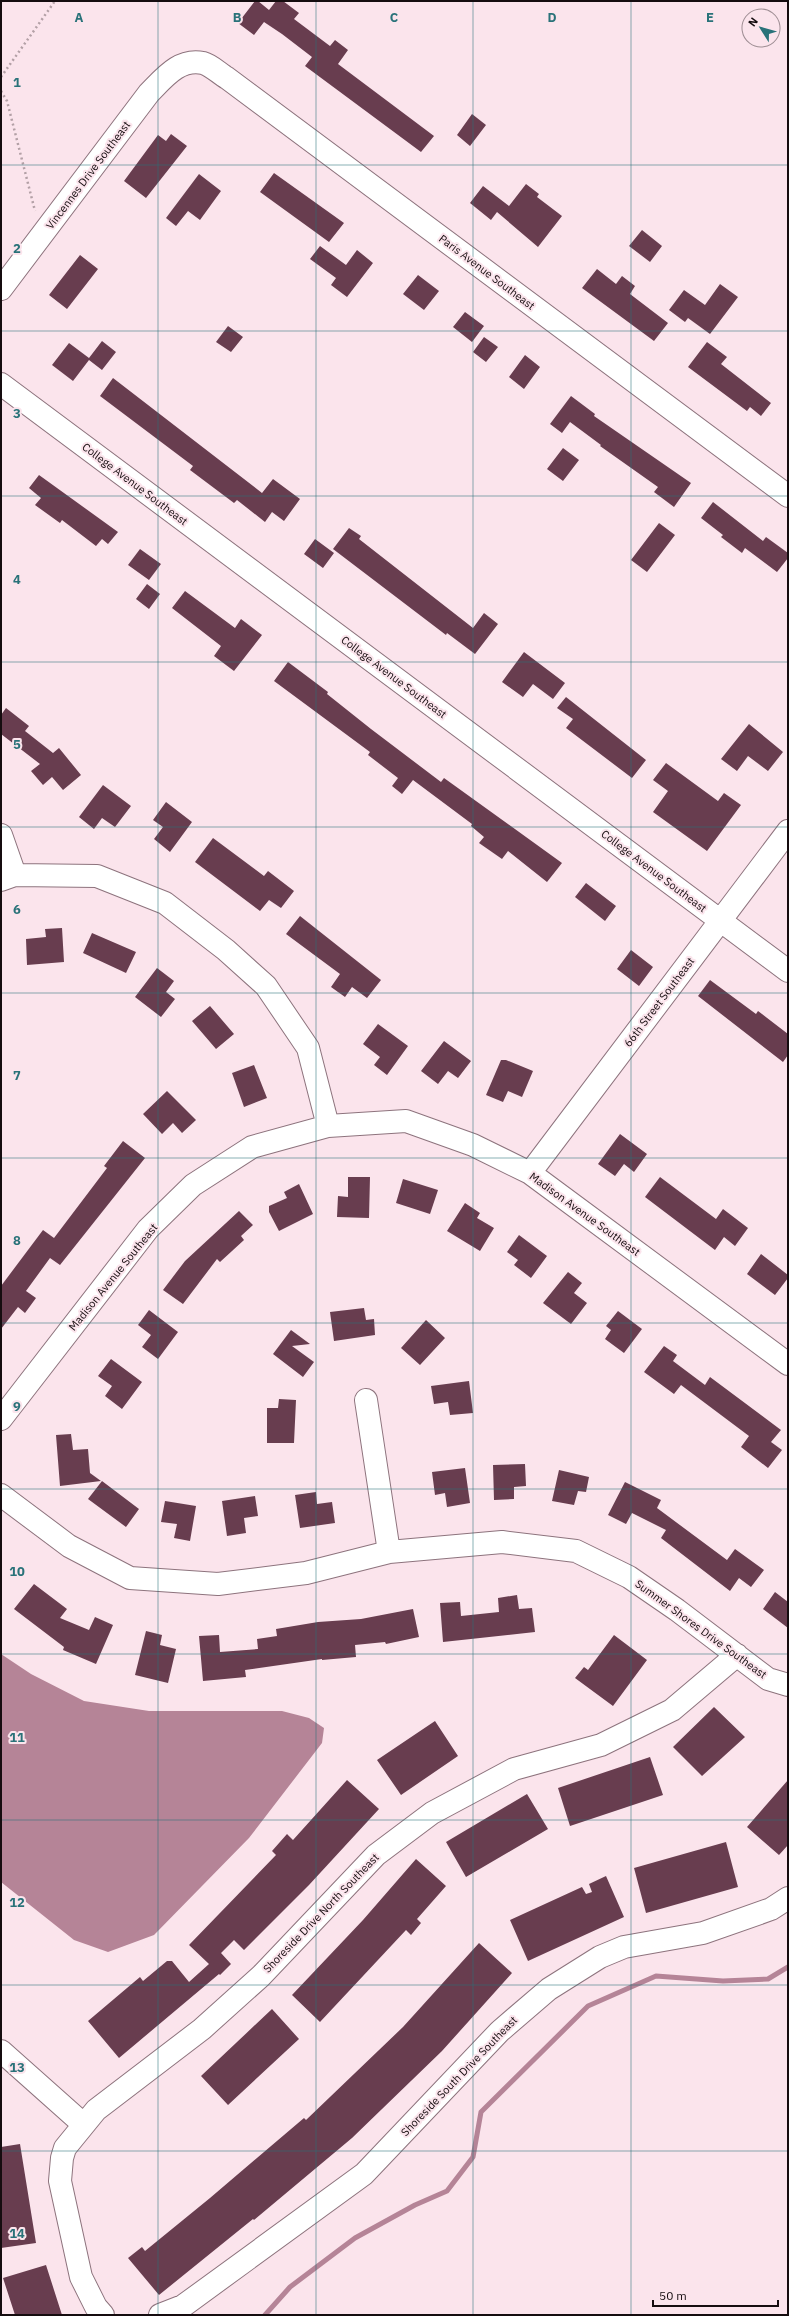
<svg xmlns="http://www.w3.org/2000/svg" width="789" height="2316" viewBox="0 0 789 2316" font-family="'IBM Plex Sans',sans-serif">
<rect width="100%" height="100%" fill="#fbe4ec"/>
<path fill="#b58497" d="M1,1654l30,20 53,27 65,10h133l27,7 15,10 -2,15 -73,95 -95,97 -46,17 -34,-12 -73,-58z"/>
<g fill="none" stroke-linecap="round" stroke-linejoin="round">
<path stroke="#b58497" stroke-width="5" d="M265,2315l25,-28 65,-49 60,-33 32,-14 26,-34 8,-45 107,-106 68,-30 67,5 45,-2 20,-12"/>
</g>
<path fill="#683d4f" d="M255,1h3l11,9 7,-9h7l16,12 -5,6 36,27 5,-6 13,10 -10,14 96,72 -13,16 -116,-86 7,-9 -30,-23 -18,-12 -10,13 -16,-12z
M472,114l14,11 -16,21 -13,-11z
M171,134l16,12 -41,52 -22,-17 34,-46 8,6z
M274,173l70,50 -15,19 -69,-50z
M199,174l22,17 -21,29 -12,-9 -12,15 -10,-8z
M526,184l13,10 -2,3 25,19 -24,31 -41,-35 -6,8 -21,-17 13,-17 26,20z
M642,230l20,16 -12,16 -21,-16z
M320,246l26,19 11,-15 16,13 -26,34 -16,-12 5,-7 -26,-19z
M80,255l18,14 -31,40 -18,-14z
M597,269l19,15 6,-8 13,10 -5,8 38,29 -14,18 -72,-53z
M418,275l21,16 -15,19 -21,-16z
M720,284l18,13 -28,37 -22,-16 -3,4 -16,-12 15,-20 21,15z
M465,312l19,14 -12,16 -19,-15z
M228,326l15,11 -12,15 -15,-10z
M484,337l14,10 -12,15 -13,-10z
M102,341l14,11 -14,18 -13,-10 -16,21 -21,-16 17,-22 20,15z
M707,342l20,15 -6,7 50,39 -10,13 -11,-9 -3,4 -59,-44z
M525,355l15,12 -16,22 -15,-12z
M113,378l149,115 11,-14 27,20 -16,22 -12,-9 -7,10 -28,-22 -3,3 -44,-33 3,-4 -93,-70z
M571,396l24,18 -1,2 97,67 -17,24 -20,-15 4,-5 -58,-41 1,-1 -31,-23 -8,11 -12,-9z
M563,448l16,12 -16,21 -16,-12z
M39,475l79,57 -10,12 -6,-5 -6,7 -34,-26 -2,3 -25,-18 6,-7 -12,-10z
M713,502l50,39 3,-4 22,16v5l-11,14 -32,-24 -3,5 -21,-16 2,-2 -22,-17z
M659,523l16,12 -28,37 -16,-12z
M349,528l12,8 -2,3 114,89 11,-15 14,11 -23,30 -28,-21 -1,2 -113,-86z
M315,539l19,14 -11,15 -19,-14z
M140,549l21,15 -12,16 -21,-15z
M147,584l13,10 -11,15 -13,-10z
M185,591l50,37 6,-9 21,16 -28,36 -20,-15 7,-10 -49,-38z
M524,652l41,31 -12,16 -20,-15 -10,13 -21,-15z
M288,662l40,30 -1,2 44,35 70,53 3,-4 118,85 -15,19 -39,-31 -6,8 -23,-16 5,-6 -13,-11 1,-2 -59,-44 -11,14 -10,-8 6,-8 -30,-23 2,-3 -96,-71z
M566,697l80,63 -14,18 -66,-50 7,-9 -16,-11z
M6,708l23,18 -4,5 28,22 6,-5 22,27 -18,15 -11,-13 -9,8 -12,-14 9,-7 -39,-30v-19z
M749,724l34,28 -15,19 -20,-15 -11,15 -16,-12z
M666,763l52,38 6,-8 17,12 -34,46 -54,-39 15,-21 -15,-11z
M103,785l28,21 -16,21 -13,-9 -8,11 -15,-12z
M166,802l26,20 -22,30 -16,-13 9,-12 -10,-7z
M213,838l51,38 4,-5 26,20 -13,17 -12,-8 -9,11 -65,-49z
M586,883l30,23 -11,15 -30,-24z
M300,916l81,64 -14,18 -15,-11 -7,10 -14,-10 9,-13 -54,-40z
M62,928l2,34 -37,3 -1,-26 20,-2 -1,-8z
M92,933l44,19 -10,21 -43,-20z
M631,950l22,17 -14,19 -22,-17z
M157,968l17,13 -8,11 9,7 -14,18 -26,-20z
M710,980l46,34 2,-3 30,23v21l-5,7 -85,-66z
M210,1006l24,28 -18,15 -24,-28z
M378,1024l30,22 -21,29 -13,-10 6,-8 -17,-13z
M444,1041l27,20 -13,17 -10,-7 -10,13 -17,-13z
M501,1060h5l27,11 -11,26 -14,-6 -5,11 -17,-7z
M254,1065l13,33 -23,9 -12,-34z
M167,1091l29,29 -14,13 -9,-10 -11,11 -19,-20z
M620,1134l27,20 -13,18 -10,-8 -9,12 -17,-12z
M123,1141l22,17 -85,107 -10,-7 -24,33 10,7 -11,15 -7,-6 -17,22v-43l42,-56 11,8 53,-70 -3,-2z
M348,1177h22l-1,41 -32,-1 1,-21 10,1z
M660,1177l56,42 7,-10 25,19 -13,18 -11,-9 -9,13 -70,-53z
M403,1179l35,11 -8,24 -34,-11z
M299,1184l14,30 -34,17 -10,-19v-6l18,-8 -3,-6z
M465,1203l15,10 -3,5 17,10 -14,23 -33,-20z
M239,1211l14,14 -12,11 3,4 -24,22 -3,-3 -34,45 -20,-14 22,-29z
M519,1235l28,21 -16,22 -17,-13 4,-5 -11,-8z
M761,1254l27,21v3l-13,17 -28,-21z
M568,1272l14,11 -8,10 13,10 -16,21 -28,-21z
M364,1308l2,12 8,-1 1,16 -41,6 -4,-29z
M149,1310l29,22 -20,27 -16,-12 9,-12 -13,-10z
M618,1311l24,18 -18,24 -19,-14 6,-9 -5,-4z
M426,1320l19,18 -25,27 -19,-17z
M291,1330l19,14 -18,2 22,16 -11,15 -30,-23z
M664,1346l13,9 -4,6 32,24 5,-8 71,53 -10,12 11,8 -14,18 -27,-21 8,-11 -68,-51 -7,9 -30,-22z
M111,1359l31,23 -20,27 -17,-13 7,-10 -14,-10z
M469,1381l4,32 -23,2 -2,-13 -14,2 -3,-18z
M279,1399l17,1 -2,43h-27v-35h11z
M71,1434l2,16 15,-1 2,24 11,8 -41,5 -4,-51z
M525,1464l1,22 -12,1v12l-20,1 -1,-35z
M465,1468l5,35 -23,4 -2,-14 -10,2 -3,-23z
M559,1470l30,7 -3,15 -8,-1 -4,14 -22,-4z
M102,1481l37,28 -13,18 -38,-28z
M625,1482l36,18 -4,8 70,52 8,-11 29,21 -13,17 -12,-9 -9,13 -69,-53 5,-8 -34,-17 -6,11 -18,-9z
M316,1492l1,12 15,-2 3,21 -35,5 -5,-33z
M255,1496l3,20 -14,2 2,15 -19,3 -5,-35z
M165,1501l31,5 -6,35 -16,-3 3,-14 -16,-2z
M34,1584l33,25 -7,9 29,12 6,-13 18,8 -17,39 -33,-14 1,-3 -50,-38z
M775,1592l13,10v26l-25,-19z
M517,1595l2,14 13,-1 3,24 -92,10 -3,-39 20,-1 1,14 38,-4 -1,-14z
M413,1609l6,28 -33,7 -1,-2 -30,3 1,12 -34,3v-1l-77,11 1,7 -43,4 -4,-45 20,-1 1,17 38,-3 -1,-10 20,-3 -1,-7 42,-7 43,-3z
M146,1631l16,4 -2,10 16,4 -8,34 -33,-8z
M614,1635l33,25 -34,46 -38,-28 9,-11 4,3z
M714,1707l31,30 -43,39 -29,-29z
M435,1721l23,35 -57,39 -24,-35z
M650,1757l13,38 -93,31 -12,-38z
M347,1780l32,29 -70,76 -65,65 -10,-10 -13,13 10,11 -11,11 -1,-1 -100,84 -31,-37 52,-44 3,4 24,-20h5l17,21 20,-18 -20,-19 87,-90 -4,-4 15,-17 6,6z
M788,1780v65l-9,10 -32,-28z
M527,1794l21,35 -82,48 -20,-35z
M726,1842l12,45 -92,26 -12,-45z
M416,1859l30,27 -29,33 4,4 -10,12 -5,-5 -86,92 -28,-27 71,-75z
M606,1876l18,41 -96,44 -18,-41 72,-33 4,7 6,-2 -3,-8z
M479,1943l33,30 -70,78 -90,87 -98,82 -1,-1 -94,76 -31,-37 14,-11 3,4 65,-53 94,-80 2,2 97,-93z
M272,2009l27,30 -71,66 -27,-29z
M20,2144l16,99 -35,5v-101z
M46,2265l16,50h-47l-12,-37z"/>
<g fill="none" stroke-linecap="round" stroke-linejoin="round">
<defs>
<path id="minor" d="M1,289l148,-196c15,-15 30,-35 54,-30 8,2 17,11 24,15l561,418
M1,384l787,587
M1,835l14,40
M1,880l14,-5 82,1 68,27 61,47 40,36 42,62 20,78
M530,1173l258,-342
M366,1400l23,152
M1,1419l147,-190 45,-44 59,-38 76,-21 78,-5 67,24 57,28 258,191
M1,1495l68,51 61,32 88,6 88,-11 83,-21 113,-10 74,9 53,26 48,33 91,69 20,6
M1,2051l82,73
M103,2315l-7,-8 -15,-30 -21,-96 2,-23 3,-10 31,-38 106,-81 59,-53 115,-121 56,-42 82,-44 87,-24 71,-35 65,-55
M160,2315l23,-9 181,-132 136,-143 49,-42 51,-32 24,-10 79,-14 68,-24 17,-11"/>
</defs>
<use href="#minor" stroke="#8d737d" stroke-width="24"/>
<path stroke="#b3a0a6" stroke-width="2.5" stroke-dasharray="2 3" stroke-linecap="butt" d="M1,77l54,-76
M1,91l6,10 28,110"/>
<use href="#minor" stroke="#fff" stroke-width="22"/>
</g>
<path fill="none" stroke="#297279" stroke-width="1" stroke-opacity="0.55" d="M158,1v2314M316,1v2314M473,1v2314M631,1v2314M1,165h787M1,331h787M1,496h787M1,662h787M1,827h787M1,993h787M1,1158h787M1,1323h787M1,1489h787M1,1654h787M1,1820h787M1,1985h787M1,2151h787"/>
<g text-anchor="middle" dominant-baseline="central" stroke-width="4" stroke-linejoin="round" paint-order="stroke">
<g font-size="11" fill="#150c0f" stroke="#fbe4ec">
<text transform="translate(88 175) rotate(-53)">Vincennes Drive Southeast</text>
<text transform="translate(487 272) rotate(37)">Paris Avenue Southeast</text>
<text transform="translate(135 484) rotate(37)">College Avenue Southeast</text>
<text transform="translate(394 677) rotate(37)">College Avenue Southeast</text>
<text transform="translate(654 871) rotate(37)">College Avenue Southeast</text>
<text transform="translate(659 1002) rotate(-53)">66th Street Southeast</text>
<text transform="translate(585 1214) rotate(36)">Madison Avenue Southeast</text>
<text transform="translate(113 1277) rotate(-51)">Madison Avenue Southeast</text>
<text transform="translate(701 1629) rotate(36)">Summer Shores Drive Southeast</text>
<text transform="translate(321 1913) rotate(-46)">Shoreside Drive North Southeast</text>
<text transform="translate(459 2076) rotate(-46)">Shoreside South Drive Southeast</text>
</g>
</g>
<g font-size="13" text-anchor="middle" font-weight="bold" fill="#297279" stroke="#fbe4ec" stroke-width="4" stroke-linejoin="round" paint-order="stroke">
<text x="79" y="22">A</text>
<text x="237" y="22">B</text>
<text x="394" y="22">C</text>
<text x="552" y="22">D</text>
<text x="710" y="22">E</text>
<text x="17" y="87">1</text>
<text x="17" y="253">2</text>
<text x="17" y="418">3</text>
<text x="17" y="584">4</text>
<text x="17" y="749">5</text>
<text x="17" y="914">6</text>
<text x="17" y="1080">7</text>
<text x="17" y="1245">8</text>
<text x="17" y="1411">9</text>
<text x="17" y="1576">10</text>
<text x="17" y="1742">11</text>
<text x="17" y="1907">12</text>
<text x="17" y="2072">13</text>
<text x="17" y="2238">14</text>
</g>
<rect width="789" height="2316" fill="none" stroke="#150c0f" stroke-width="4"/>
<g transform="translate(761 28) rotate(307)"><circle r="19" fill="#fbe4ec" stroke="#9f8e94"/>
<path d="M0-3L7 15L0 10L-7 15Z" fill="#297279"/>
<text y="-6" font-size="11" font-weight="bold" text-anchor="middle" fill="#150c0f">N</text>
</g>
<path d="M653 2300v6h125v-6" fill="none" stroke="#150c0f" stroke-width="2"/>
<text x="659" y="2300" font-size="12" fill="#150c0f" stroke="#fbe4ec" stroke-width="3" paint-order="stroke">50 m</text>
</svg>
